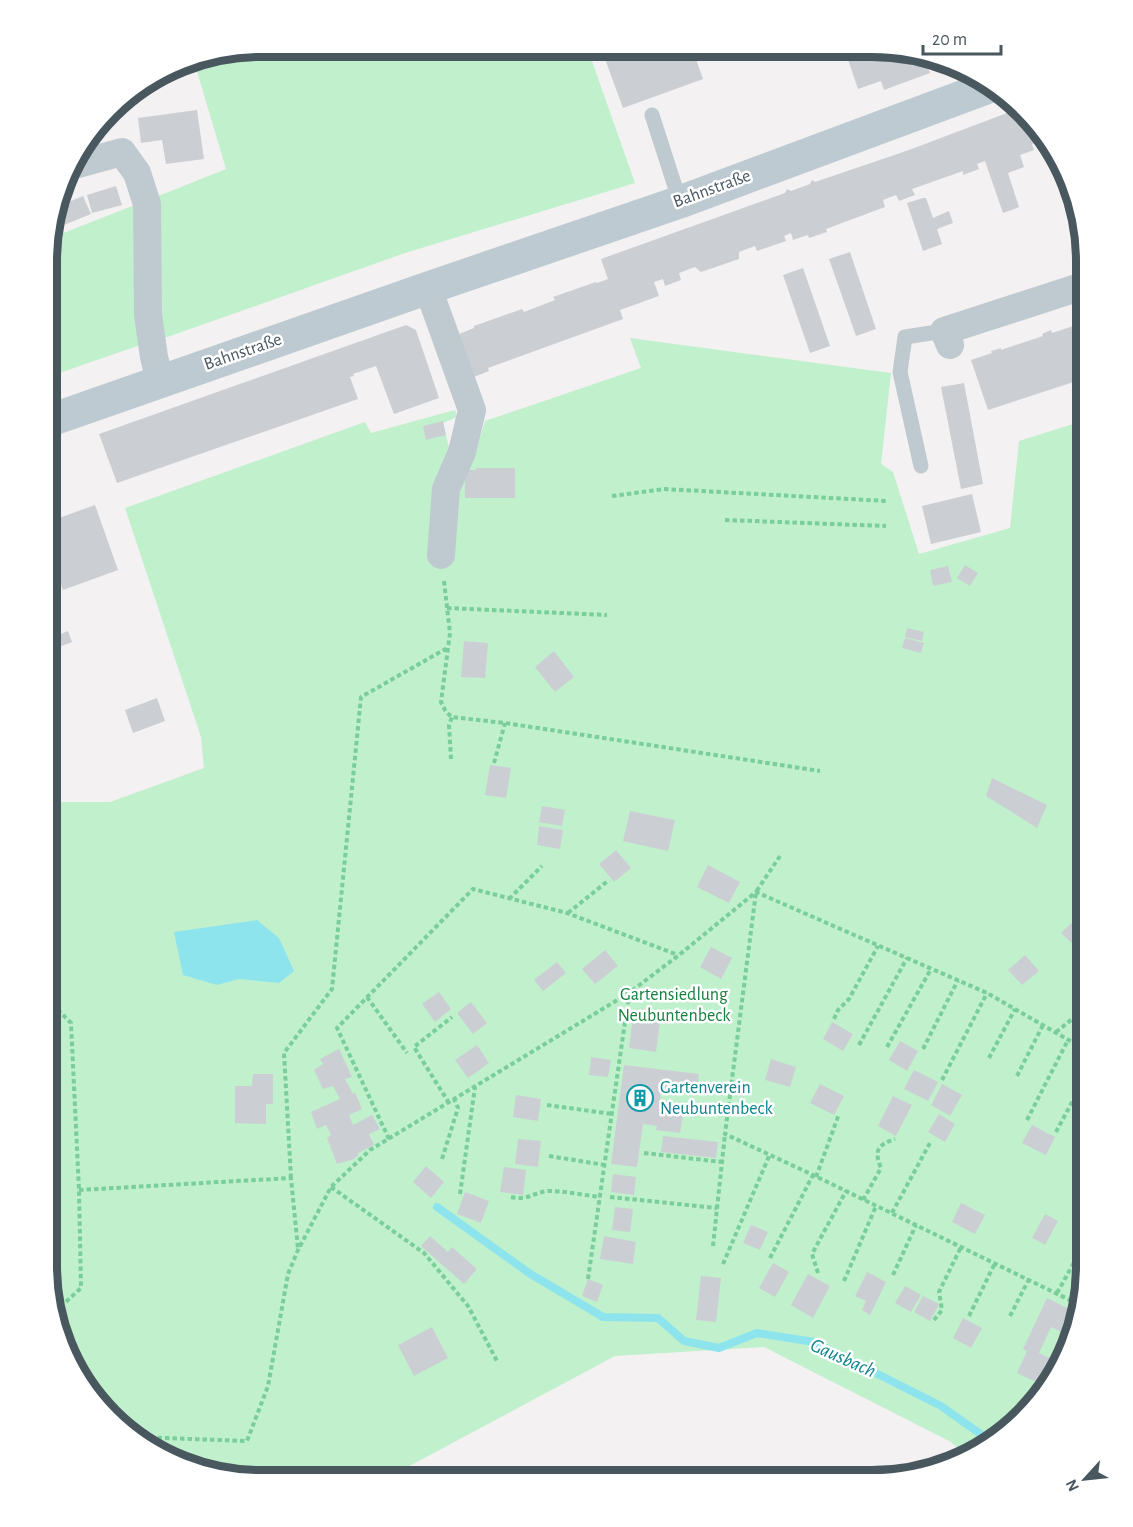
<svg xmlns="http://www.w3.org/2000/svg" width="1133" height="1527" viewBox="0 0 1133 1527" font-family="'Alegreya Sans',sans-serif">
<rect width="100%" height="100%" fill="#f3f1f1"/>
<path fill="#c1f0cd" d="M261,47h326l48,136 -230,70 -246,87 -8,-141 75,-30 -33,-111z
M140,203l6,140 -98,34v-138z
M630,338l261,35 -10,91 12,8 26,82 91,-26 9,-87 67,-21v861l-35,104 -83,72 -17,-15 -187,-95 -149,9 -230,123h-152l-92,-35 -72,-83 -22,-94v-465h63l94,-34 -3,-31 -76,-229 240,-86 6,11 84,-23 2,7 -14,6 10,41 20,-5 12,-38 156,-53z"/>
<path fill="#8ee4ec" d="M257,920l22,18 15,33 -15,12 -40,-4 -22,6 -34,-10 -9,-43z"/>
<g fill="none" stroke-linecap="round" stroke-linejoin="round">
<path stroke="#8ee4ec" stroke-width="8" d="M437,1207l92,66 74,44 55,1 26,23 35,7 38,-15 57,9 127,64 48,34"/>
</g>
<path fill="#cbcfd3" d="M601,48h91l11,31 -80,29z
M844,48h57l23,9 6,16 -46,17 -3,-9 -23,8z
M197,110l7,49 -38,5 -4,-24 -21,3 -3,-25z
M1015,110l27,31 -10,3 2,6 -14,5 4,12 -16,6 11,34 -16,6 -18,-52 -8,3 2,5 -16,6v-4l-51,18 3,6 -16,6 -3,-6 -13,5 2,7 -59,22 1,3 -18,6 -1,-3 -15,5 -2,-7 -7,3 2,5 -29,10 -2,-5 -16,6v7l-38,13 -6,-5 -16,6 2,7 -16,6 -2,-7 -9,3 5,14 -39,14 3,9 -135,49 1,3 -15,6 -15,-43 15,-6v-2l48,-17 2,3 31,-12 -2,-3 43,-15 1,1 11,-4 -7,-20 184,-66 2,-4 4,2 19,-7 2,-4 3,2 94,-32z
M116,186l6,19 -30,8 -5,-18z
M1071,195l5,20 -6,2 -7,-19z
M83,196l8,18 -27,11 -8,-16 1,-2z
M923,198h3l7,20 16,-7 4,12 -16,6 5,15 -19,7 -16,-48z
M850,252l26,77 -20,7 -27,-77z
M803,268l27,78 -20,7 -27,-78z
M1086,322v56l-98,32 -17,-50 21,-7 -1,-2 10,-3v2l42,-14 -1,-2 9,-4 1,3z
M406,325l10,5 23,68 -45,16 -18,-48 -23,8 1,2 -4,1 8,22 -241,84 -18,-49z
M964,383l19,101 -22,5 -20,-102z
M443,421l3,14 -20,5 -3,-14z
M476,468h39v30h-50v-28h11z
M972,494l9,38 -50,12 -9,-38z
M95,505l23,65 -55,20 -7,-19 -8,3v-52z
M965,565l13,8 -8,13 -13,-8z
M948,566l4,16 -19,4 -3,-16z
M907,628l17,4 -2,9 -17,-4z
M68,631l4,11 -21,8 -3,-11z
M905,638l19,5 -3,10 -19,-5z
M464,641l24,2 -3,35 -24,-1z
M554,651l20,26 -19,15 -20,-25z
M157,698l8,23 -32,12 -8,-23z
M490,765l21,3 -5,30 -21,-3z
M992,778l55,27 -10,23 -51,-32z
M542,806l23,4 -3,16 -23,-4z
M630,811l45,9 -7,31 -45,-10z
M539,826l24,4 -3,19 -23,-4z
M616,850l15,18 -17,14 -15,-18z
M708,865l32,17 -11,21 -32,-16z
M1082,913l4,4v14l-13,13 -12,-11z
M711,947l21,11 -11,21 -21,-12z
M605,950l13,16 -23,18 -13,-15z
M1025,955l14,16 -17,14 -14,-15z
M557,962l9,11 -23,18 -9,-11z
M439,992l12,17 -16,13 -13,-18z
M471,1002l16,21 -14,11 -16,-21z
M633,1017l27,5 -4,30 -27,-4z
M832,1022l21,12 -10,17 -20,-12z
M900,1041l18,10 -11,20 -18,-11z
M477,1045l12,18 -21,15 -13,-18z
M339,1049l13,28 -7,2 8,15 2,-2 7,17 -13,6 4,10 19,-10 8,14 -11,5 5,11 -16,8v2l-4,4 -17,5 -10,-26 4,-3 -5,-10 -9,4 -6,-17 29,-13 -7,-13 -10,3 -9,-19 9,-6 -3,-5z
M591,1057l20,3 -3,17 -19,-2z
M771,1059l25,8 -6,20 -25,-7z
M624,1065l75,9 -3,21 -35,-4 -2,15 25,3 -4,24 -24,-3 1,-4 -14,-2 -6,43 -26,-3z
M914,1070l24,12 -10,19 -24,-12z
M253,1074h20v30h-7v20l-31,-1v-37h17z
M820,1084l24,12 -10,19 -24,-12z
M942,1084l20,11 -12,21 -19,-11z
M516,1095l25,4 -3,22 -25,-4z
M893,1096l19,9 -16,31 -18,-10z
M939,1114l16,10 -10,18 -17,-10z
M1032,1125l23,12 -9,18 -24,-12z
M663,1136l55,6 -2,16 -55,-6z
M518,1139l23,2 -3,26 -23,-3z
M1086,1149v33l-14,-8z
M426,1166l18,16 -13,16 -18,-16z
M504,1167l22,3 -3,25 -23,-3z
M613,1174l23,3 -2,18 -23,-3z
M59,1188l2,24 -14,1v-24z
M465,1192l24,9 -8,22 -24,-9z
M961,1203l24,12 -10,19 -23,-12z
M615,1207l18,2 -3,23 -18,-2z
M1045,1214l13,7 -13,24 -13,-7z
M751,1225l17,7 -8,18 -17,-7z
M430,1236l18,16 4,-5 25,22 -13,15 -43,-38z
M604,1236l32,6 -3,22 -33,-5z
M1083,1253l3,2v17l-10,-6z
M773,1263l16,9 -14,25 -16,-9z
M867,1272l19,10 -16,33 -8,-5 4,-9 -11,-5z
M808,1274l22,12 -17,32 -22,-13z
M701,1276l20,2 -5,44 -20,-2z
M588,1279l15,6 -6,17 -15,-6z
M905,1286l16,9 -10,17 -16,-9z
M923,1296l16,8 -9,17 -16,-9z
M1047,1298l28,14 -7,23 -17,-8 -12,26 13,6 -12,25 -23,-11 10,-22 -4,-2z
M963,1318l19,10 -11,20 -18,-10z
M432,1327l16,31 -34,18 -16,-31z"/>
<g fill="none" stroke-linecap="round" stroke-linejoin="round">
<path stroke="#79ce99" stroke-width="4" stroke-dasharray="4.5 3" stroke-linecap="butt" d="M612,496l52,-7 222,12
M725,520l161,6
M444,581l6,52 -9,69 5,10 6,5 53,6 315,48
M447,608l160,7
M451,759l-2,-34 3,-8
M494,763l11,-40
M780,856l-24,36 -31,242 88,41 265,129
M509,899l33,-33
M568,913l41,-33
M1083,945l3,3
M367,997l40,56
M47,999l24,24 8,167 2,98 -24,22
M834,1019l4,-9 11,-11 29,-53
M1056,1032l30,-24
M859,1045l48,-87
M887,1047l44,-78
M923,1049l35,-69
M989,1058l26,-49
M1017,1076l26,-51
M942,1080l45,-87
M449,1103l-35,-56 38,-30
M547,1105l65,9
M1027,1120l41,-80
M1056,1132l30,-56
M389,1139l-52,-111 136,-139 94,24 111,42
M644,1153l78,9
M1079,1153l7,-13
M549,1156l56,9
M442,1159l16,-51 -4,-9
M816,1177l23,-63
M291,1178l-7,-125 48,-64 29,-292 88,-50
M331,1187l93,66 44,53 29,55
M79,1190l212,-12 7,71
M460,1194l15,-107
M511,1197c16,4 24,-5 37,-6 17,0 35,4 52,6
M610,1197l107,11
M863,1200l18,-32c-7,-17 -4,-23 14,-29
M892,1213l39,-72
M713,1246l12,-112
M770,1258l43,-83
M723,1264l47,-110
M818,1273l-6,-19 34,-63
M893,1275l23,-50
M588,1279l41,-285
M844,1281l32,-75
M1057,1293l29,-52
M969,1316l26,-53
M1010,1316l19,-37
M934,1320l8,-10 -3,-18 22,-45
M135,1437l112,4 21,-55 20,-112 10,-24 33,-63 39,-37 259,-157 50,-38 77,-63 231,101 99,57"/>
<path stroke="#bfcad0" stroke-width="15" d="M652,115l28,87
M921,466l-21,-94 5,-35 39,-6"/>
<path stroke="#bfcad0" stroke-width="28" d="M78,164l44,-12 15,21 10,31 1,111 6,42 6,24
M428,288l44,122 -10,42 -16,37 -5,66
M950,345l-6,-14 142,-46"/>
<path stroke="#bdcad2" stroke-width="33" d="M48,421l380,-133 252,-86 314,-117"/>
</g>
<defs>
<symbol id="building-ring" viewBox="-11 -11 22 22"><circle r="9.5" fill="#fff" stroke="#0f9aa8" stroke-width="1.5"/><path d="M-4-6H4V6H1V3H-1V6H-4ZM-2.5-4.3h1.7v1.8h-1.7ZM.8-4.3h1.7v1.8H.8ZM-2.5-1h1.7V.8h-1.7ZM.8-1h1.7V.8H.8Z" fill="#0f9aa8"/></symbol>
</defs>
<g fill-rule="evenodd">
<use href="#building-ring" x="625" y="1083" width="30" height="30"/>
</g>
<g text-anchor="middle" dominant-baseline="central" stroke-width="5" stroke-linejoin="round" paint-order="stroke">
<g font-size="18" fill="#49575f" stroke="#fff">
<text transform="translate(712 189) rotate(-20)">Bahnstraße</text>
<text transform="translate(243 352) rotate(-19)">Bahnstraße</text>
</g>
<g font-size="18" fill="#188140" stroke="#fff">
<text x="674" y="995">Gartensiedlung<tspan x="674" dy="21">Neubuntenbeck</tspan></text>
</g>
<g font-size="18" fill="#0d838f" stroke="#fff" text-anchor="start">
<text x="660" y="1088">Gartenverein<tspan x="660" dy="21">Neubuntenbeck</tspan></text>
</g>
<g font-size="20" font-style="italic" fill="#0e838e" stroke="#fff">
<text transform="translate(843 1358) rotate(24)">Gausbach</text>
</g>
</g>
<path d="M0 0H1133V1527H0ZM261 57H872A204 204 0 0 1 1076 261V1266A204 204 0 0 1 872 1470H261A204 204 0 0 1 57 1266V261A204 204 0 0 1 261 57Z" fill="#fff" fill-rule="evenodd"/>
<path fill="none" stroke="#49575f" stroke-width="8" d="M261 57H872A204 204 0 0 1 1076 261V1266A204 204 0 0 1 872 1470H261A204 204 0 0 1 57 1266V261A204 204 0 0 1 261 57Z"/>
<g transform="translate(1085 1479) rotate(243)" stroke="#ffffff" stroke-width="4.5" paint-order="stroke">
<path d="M0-4.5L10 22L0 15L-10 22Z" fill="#49575f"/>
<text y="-9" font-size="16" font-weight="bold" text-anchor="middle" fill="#49575f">N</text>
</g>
<path d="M923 45v9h78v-9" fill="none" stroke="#49575f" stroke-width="3"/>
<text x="932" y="45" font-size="18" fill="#49575f" stroke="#ffffff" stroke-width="4.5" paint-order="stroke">20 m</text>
</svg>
